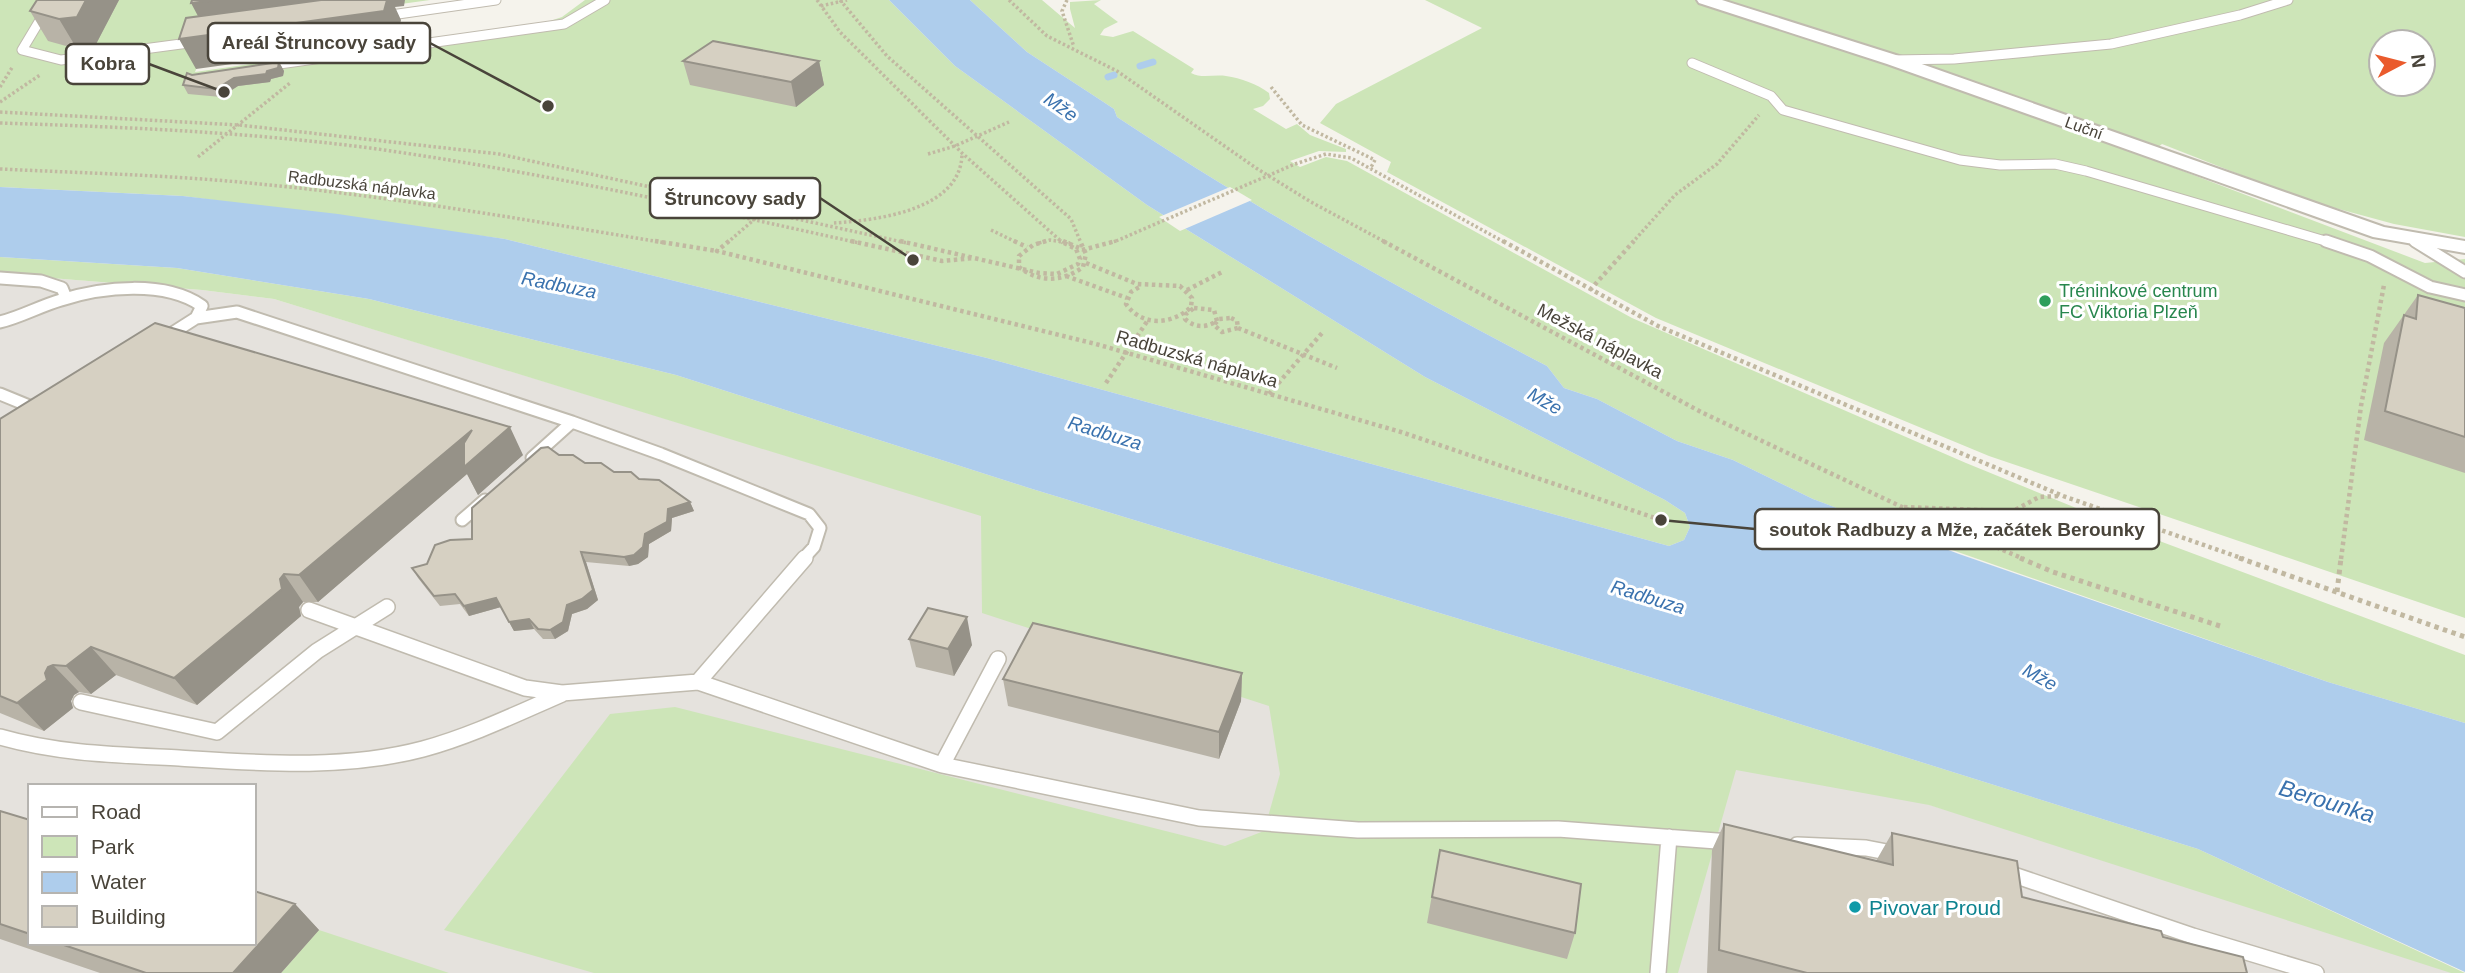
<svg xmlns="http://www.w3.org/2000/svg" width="2465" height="973" viewBox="0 0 2465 973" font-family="Arial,sans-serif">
<rect width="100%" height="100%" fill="#f5f3ec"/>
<path fill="#e5e2dd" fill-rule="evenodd" d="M0,274l202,16 72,9 1983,606 197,68h-2454zM30,786h224v157h-224z"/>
<path fill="#cde5b8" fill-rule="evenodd" d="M0,0h430l-218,30 -17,42 352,-50 15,-5 23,-17h304l66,66 192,139 278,172 240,123 20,13 5,14 -6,13 -15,6 -682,-188 -482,-119 -322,-43 -183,-9z
M970,0h72l33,28 -5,-19v-7l31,-2 -7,4 24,18 -14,7 -4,6 13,2 20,-6 61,38 -3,4c11,6 23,1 35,3 15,2 31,8 43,17l1,6 -7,7 -10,3 33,20 11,-5 13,11 36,14v3l-27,-1 -29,10 10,6 26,-10 21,4 285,157 334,145 164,67 335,125v68l-137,-41 -447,-157 -68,-26 -80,-39 -56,-19 -80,-42 -33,-11 -17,-22c-147,-77 -292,-157 -430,-249l-3,-8 -12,-8 -75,-49z
M1425,0h1040v237l-71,-13 -92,-25 -140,-55 -16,13 279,106 40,-4v359l-476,-162 -333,-138 -269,-146 4,-10 -71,-39 16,-19 146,-76zM2381,42h42v42h-42z
M0,257l177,11 192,31 307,76 353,113 624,190 545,171 267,124h-14l-522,-168 -193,-35 -58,203h-1084l-150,-43 166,-216 65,-7 550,139 39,-15 16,-57 -11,-68 -287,-93 -1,-97 -707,-217 -72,-9 -202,-16z
M319,930l130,43h-168z"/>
<path fill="#aecdec" d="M889,0h81l57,52 75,49 12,8 3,8c138,92 283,172 430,249l17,22 33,11 80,42 56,19 80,39 146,55 369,128 137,41v249l-267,-123 -545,-171 -624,-190 -353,-113 -307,-76 -192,-31 -177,-11v-70l183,9 155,18 167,25 482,119 682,188 15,-6 6,-13 -5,-14 -20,-13 -240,-123 -278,-172 -192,-139z"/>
<path fill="#f5f3ec" d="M1230,187l22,13 -72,31 -21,-14z"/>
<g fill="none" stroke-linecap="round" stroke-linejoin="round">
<path stroke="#aecdec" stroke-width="7" d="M1140,66l13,-4
M1108,77l6,-2"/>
<defs>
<path id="lane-far2" d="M52,0l-30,50 39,10 135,-18
M384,16l112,-16
M1893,60l61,-1 157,-15 129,-29 48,-15
M1692,63l79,33 12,14 177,50 40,5 55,-1 31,7 246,72
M265,66l299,-42 41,-24
M2412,239l6,4"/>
<path id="lane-far1" d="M2326,241l44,15 60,31 35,8
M2415,241l50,31
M0,278l41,3 21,7 4,10
M196,318l41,-6 335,110 -40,36
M0,322c21,-5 40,-16 61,-22 41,-13 104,-20 141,6l-6,12 -33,21
M0,394l39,16
M572,422l89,32 148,60 11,14 -6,19 -11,12
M462,520l23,-20"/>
<path id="lane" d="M309,610l216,78 37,5 136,-11 107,-124
M698,682l244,83 56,-106
M81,702l136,30 100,-81 70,-44
M0,737c59,17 119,18 179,21 81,5 165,12 244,-9 48,-13 93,-35 139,-55
M942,765l257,53 159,12 200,-1 172,13
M1797,845l69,3 31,6
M2005,872l188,64 123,37
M1658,973l11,-136"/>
<path id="street" d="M1697,0h25l177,56 485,171 81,14v12l-92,-16 -486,-173 -188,-61z"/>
</defs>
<use href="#lane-far2" stroke="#c0bbaf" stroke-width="11"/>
<use href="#lane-far1" stroke="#c0bbaf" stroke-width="15"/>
<use href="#lane" stroke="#c0bbaf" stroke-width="18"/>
<use href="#street" stroke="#c0bbaf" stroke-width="4"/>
<path stroke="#c1b8a1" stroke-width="3.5" stroke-dasharray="2.5 2.5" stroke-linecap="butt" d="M817,0l23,32 122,121 101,90
M840,0l47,56 184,163 10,24
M1009,0l38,36 70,35 139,97 55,34 76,41
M1067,0l-5,11 12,36
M821,6l26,-6
M0,87l13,-21
M1271,87l31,38 73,35 -5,9
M0,102l40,-27
M0,112l239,13 260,29 408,89
M0,123c124,4 247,9 370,25 165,23 327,59 489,95
M928,154l27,-8 54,-24
M198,157l92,-74
M1295,164l31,-10 25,4 155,85
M0,169c83,4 167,6 250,14 139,13 278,37 416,60
M834,223c44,-3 128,-13 128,-70
M991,230l27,13
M727,243l38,-33
M1039,243l11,-3 20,3
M1109,243l7,-2
M1632,243l43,-48 42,-31 42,-49"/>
<path stroke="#c1b8a1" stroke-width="4.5" stroke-dasharray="3.5 3.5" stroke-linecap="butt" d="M655,241l62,10
M729,241l-12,10 379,93 305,88 260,88
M851,241l91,20 32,-3
M900,241l139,32 18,1 21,-10 2,-5 -4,-10 -16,-8
M1014,241l13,6
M1046,241l-13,4 -14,11v11c20,16 44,15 64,0l3,-13 -6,-13
M1063,241l21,9
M1383,241l320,172 199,94 122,52
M1503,241l155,85 405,170 181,63
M1082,250l34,-9
M1086,263l51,21 43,2 12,12 -1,9c-19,18 -49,20 -65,-3l5,-12 10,-6
M1066,276l61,22
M1187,290l35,-18
M1590,290l44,-49
M1194,308l20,2 3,11c-11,7 -22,7 -32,-2l1,-5z
M1231,318l6,3 1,7 -16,4 -8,-7 5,-6z
M1238,328l99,40
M1106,383l42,-63
M1269,394l53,-61
M1904,507l101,4 10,-1 24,-13 20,-1
M2341,559l20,-153 23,-121"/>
<path stroke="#c1b8a1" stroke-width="5" stroke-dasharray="4.5 4.5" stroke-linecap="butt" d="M2020,558l33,14 167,54
M2239,558l226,79
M2337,592l4,-34"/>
<use href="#lane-far2" stroke="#fff" stroke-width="9"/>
<use href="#lane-far1" stroke="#fff" stroke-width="11"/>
<use href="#lane" stroke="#fff" stroke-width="15"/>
<use href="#street" fill="#fff" fill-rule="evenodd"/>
<path stroke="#c1b8a1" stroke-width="3.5" stroke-dasharray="2.5 2.5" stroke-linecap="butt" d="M1116,241l179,-77"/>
</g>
<path fill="#b8b3a7" d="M37,0h82l-24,46 -18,3 -29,-8 -18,-30z
M683,61h136l5,24 -28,22 -106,-22z
M279,62l5,9 -1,5 -12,3 -1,3 -32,4 -17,11 -33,-3 -5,-9 9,-10z
M2418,295l47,13v165l-101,-33 20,-97z
M0,419l523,36 -45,40 -11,-21 -149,128h-15l-4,5 2,9 -104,89 -81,-30 -25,19 -12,-2 -5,3 -3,6 2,7 -29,23 -44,-18z
M559,455l80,24 51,23 4,9 -22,7 -1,13 -22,13 -1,13 -10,7 -9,2 -43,-4 12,38 -11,9 -15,5 -4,17 -13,8h-12l-9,-10 -20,2 -13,-24 -32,9 -9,-12 -20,2 -22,-28 -6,-10 15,-4 45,-25z
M909,639l63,6 -18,31 -38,-9z
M1242,673l-1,28 -22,58 -211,-53 -5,-27z
M0,811l30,9v123h224l41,-39 24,26 -38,43h-181l-100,-34z
M1724,824l152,37 16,-28 130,64 141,40 84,36h-540l5,-123z
M1440,850l135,83 -8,26 -140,-36z"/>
<path fill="#969288" d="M86,0h33l-24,46 -18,3 -18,-30z
M217,0h188l-1,6 -9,1 6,13 -4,21 -201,28 -17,-30 28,-6 -16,-30z
M819,61l5,24 -28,22 -5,-25z
M279,62l5,9 -1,5 -12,3 -1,3 -32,4 -17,11 -5,-8 18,-11 33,-7z
M510,427l13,28 -45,40 -11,-21 -149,128 -19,-27 173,-145z
M690,502l4,9 -22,7 -1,13 -22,13 -1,13 -10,7 -9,2 -5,-9 44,-48z
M581,552l5,10 12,38 -11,9 -15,5 -4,17 -13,8 -5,-9 17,-25z
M284,574l19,28 -4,5 2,9 -104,89 -23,-27 106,-99z
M496,598l5,9 -32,9 -5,-10z
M967,617l5,28 -18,31 -6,-27z
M529,619l5,10 -20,2 -5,-9z
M91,647l25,28 -25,19 -25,-28z
M53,665l26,27 -5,3 -3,6 2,7 -29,23 -27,-28 28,-30 3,-6z
M1242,673l-1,28 -22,58v-27z
M295,904l24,26 -38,43h-48z"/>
<path fill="#d6d0c2" stroke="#969288" stroke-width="2" d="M37,0h49l-9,17 -18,2 -29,-8z
M192,0h25l-26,3z
M321,0h66l-3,11 -205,28 7,-21z
M713,41l106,20 -28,21 -108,-21z
M279,62l-1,6 -11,3 -1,3 -32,4 -18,11 -33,-4 4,-12 5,2z
M2418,295l47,13v129l-80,-26 19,-96 12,4z
M155,323l355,104 -46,40v-24l8,-13 -173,145 -15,-1 -4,5 2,10 -108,89 -83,-31 -25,19 -13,-1 -5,2 -3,6 2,7 -30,23 -17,-7v-277z
M548,447l11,8h14l12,8h16l13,9h17l8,7 20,1 31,22 -22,7 -1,13 -22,12 -2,13 -9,8 -10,2 -43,-5 12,38 -11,9 -15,6 -4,17 -13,8 -12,-1 -9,-10 -20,3 -13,-24 -32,8 -9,-12 -21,2 -22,-28 15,-4 8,-19 15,-5 22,-1v-31l69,-60z
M928,608l39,9 -19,32 -39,-10z
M1033,623l209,50 -23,59 -216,-53z
M0,811l30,9v114l-30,-10z
M1724,824l169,41 -1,-32 125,28 5,36 139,34 2,6 80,20 4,16h-440l-88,-23z
M1440,850l141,34 -6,49 -143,-36z
M254,891l41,13 -62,69h-87l-88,-30h196z"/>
<circle fill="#2e9e5b" stroke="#fff" stroke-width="2.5" cx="2045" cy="301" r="7"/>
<circle fill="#0f9aa8" stroke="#fff" stroke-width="2.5" cx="1855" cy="907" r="7"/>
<g text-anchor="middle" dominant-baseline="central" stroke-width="6" stroke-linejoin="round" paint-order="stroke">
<g font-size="16" fill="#49443a" stroke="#fff">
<text transform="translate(2084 128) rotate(20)">Luční</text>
<text transform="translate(362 185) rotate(7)">Radbuzská náplavka</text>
</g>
<g font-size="18" fill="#27864d" stroke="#fff" text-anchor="start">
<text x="2059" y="291">Tréninkové centrum<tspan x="2059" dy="21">FC Viktoria Plzeň</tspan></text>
</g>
<g font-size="18" fill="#49443a" stroke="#fff">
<text transform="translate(1600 341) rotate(28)">Mežská náplavka</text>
<text transform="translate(1197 359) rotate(16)">Radbuzská náplavka</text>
</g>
<g font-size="19" font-style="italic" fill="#3a72ae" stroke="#fff">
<text transform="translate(1061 107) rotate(35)">Mže</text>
<text transform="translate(559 285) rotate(11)">Radbuza</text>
<text transform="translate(1545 401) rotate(29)">Mže</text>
<text transform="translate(1105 433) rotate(17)">Radbuza</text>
<text transform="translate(1648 597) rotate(17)">Radbuza</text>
<text transform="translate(2040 677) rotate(29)">Mže</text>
</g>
<g font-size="21" fill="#0d838f" stroke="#fff" text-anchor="start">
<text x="1869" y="907">Pivovar Proud</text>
</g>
<g font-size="23" font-style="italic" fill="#3a72ae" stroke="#fff">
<text transform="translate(2327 801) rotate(17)">Berounka</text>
</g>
</g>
<path fill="none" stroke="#49443a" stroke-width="2.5" d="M548 106L430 43M224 92L149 64M913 260L820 198M1661 520L1755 529"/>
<g fill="#49443a" stroke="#fff" stroke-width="2.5">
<circle cx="548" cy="106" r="7"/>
<circle cx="224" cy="92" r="7"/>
<circle cx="913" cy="260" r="7"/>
<circle cx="1661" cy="520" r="7"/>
</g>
<g fill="#fff" stroke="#49443a" stroke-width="2.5">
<rect x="208" y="23" width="222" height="40" rx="7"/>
<rect x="66" y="44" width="83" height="40" rx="7"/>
<rect x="650" y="178" width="170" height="40" rx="7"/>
<rect x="1755" y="509" width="404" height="40" rx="7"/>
</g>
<g font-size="19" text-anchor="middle" font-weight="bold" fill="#49443a">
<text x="319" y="49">Areál Štruncovy sady</text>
<text x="108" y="70">Kobra</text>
<text x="735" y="205">Štruncovy sady</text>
<text x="1957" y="536">soutok Radbuzy a Mže, začátek Berounky</text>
</g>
<rect x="28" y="784" width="228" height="161" fill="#ffffff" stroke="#b6b4b0" stroke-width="2"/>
<rect x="42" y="807" width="35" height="10" fill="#ffffff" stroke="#b6b4b0" stroke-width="2"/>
<text x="91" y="819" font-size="21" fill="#49443a">Road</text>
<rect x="42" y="836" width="35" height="21" fill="#cde5b8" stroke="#b6b4b0" stroke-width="2"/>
<text x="91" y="854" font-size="21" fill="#49443a">Park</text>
<rect x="42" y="872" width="35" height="21" fill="#aecdec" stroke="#b6b4b0" stroke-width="2"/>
<text x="91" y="889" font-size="21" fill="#49443a">Water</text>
<rect x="42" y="906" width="35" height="21" fill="#d6d0c2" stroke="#b6b4b0" stroke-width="2"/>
<text x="91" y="924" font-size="21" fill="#49443a">Building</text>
<g transform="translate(2402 63) rotate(83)"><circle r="33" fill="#ffffff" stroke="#b6b4b0" stroke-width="2"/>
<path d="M0-5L12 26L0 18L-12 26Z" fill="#ea5b2d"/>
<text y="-10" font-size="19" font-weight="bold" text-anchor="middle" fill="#49443a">N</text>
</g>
</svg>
